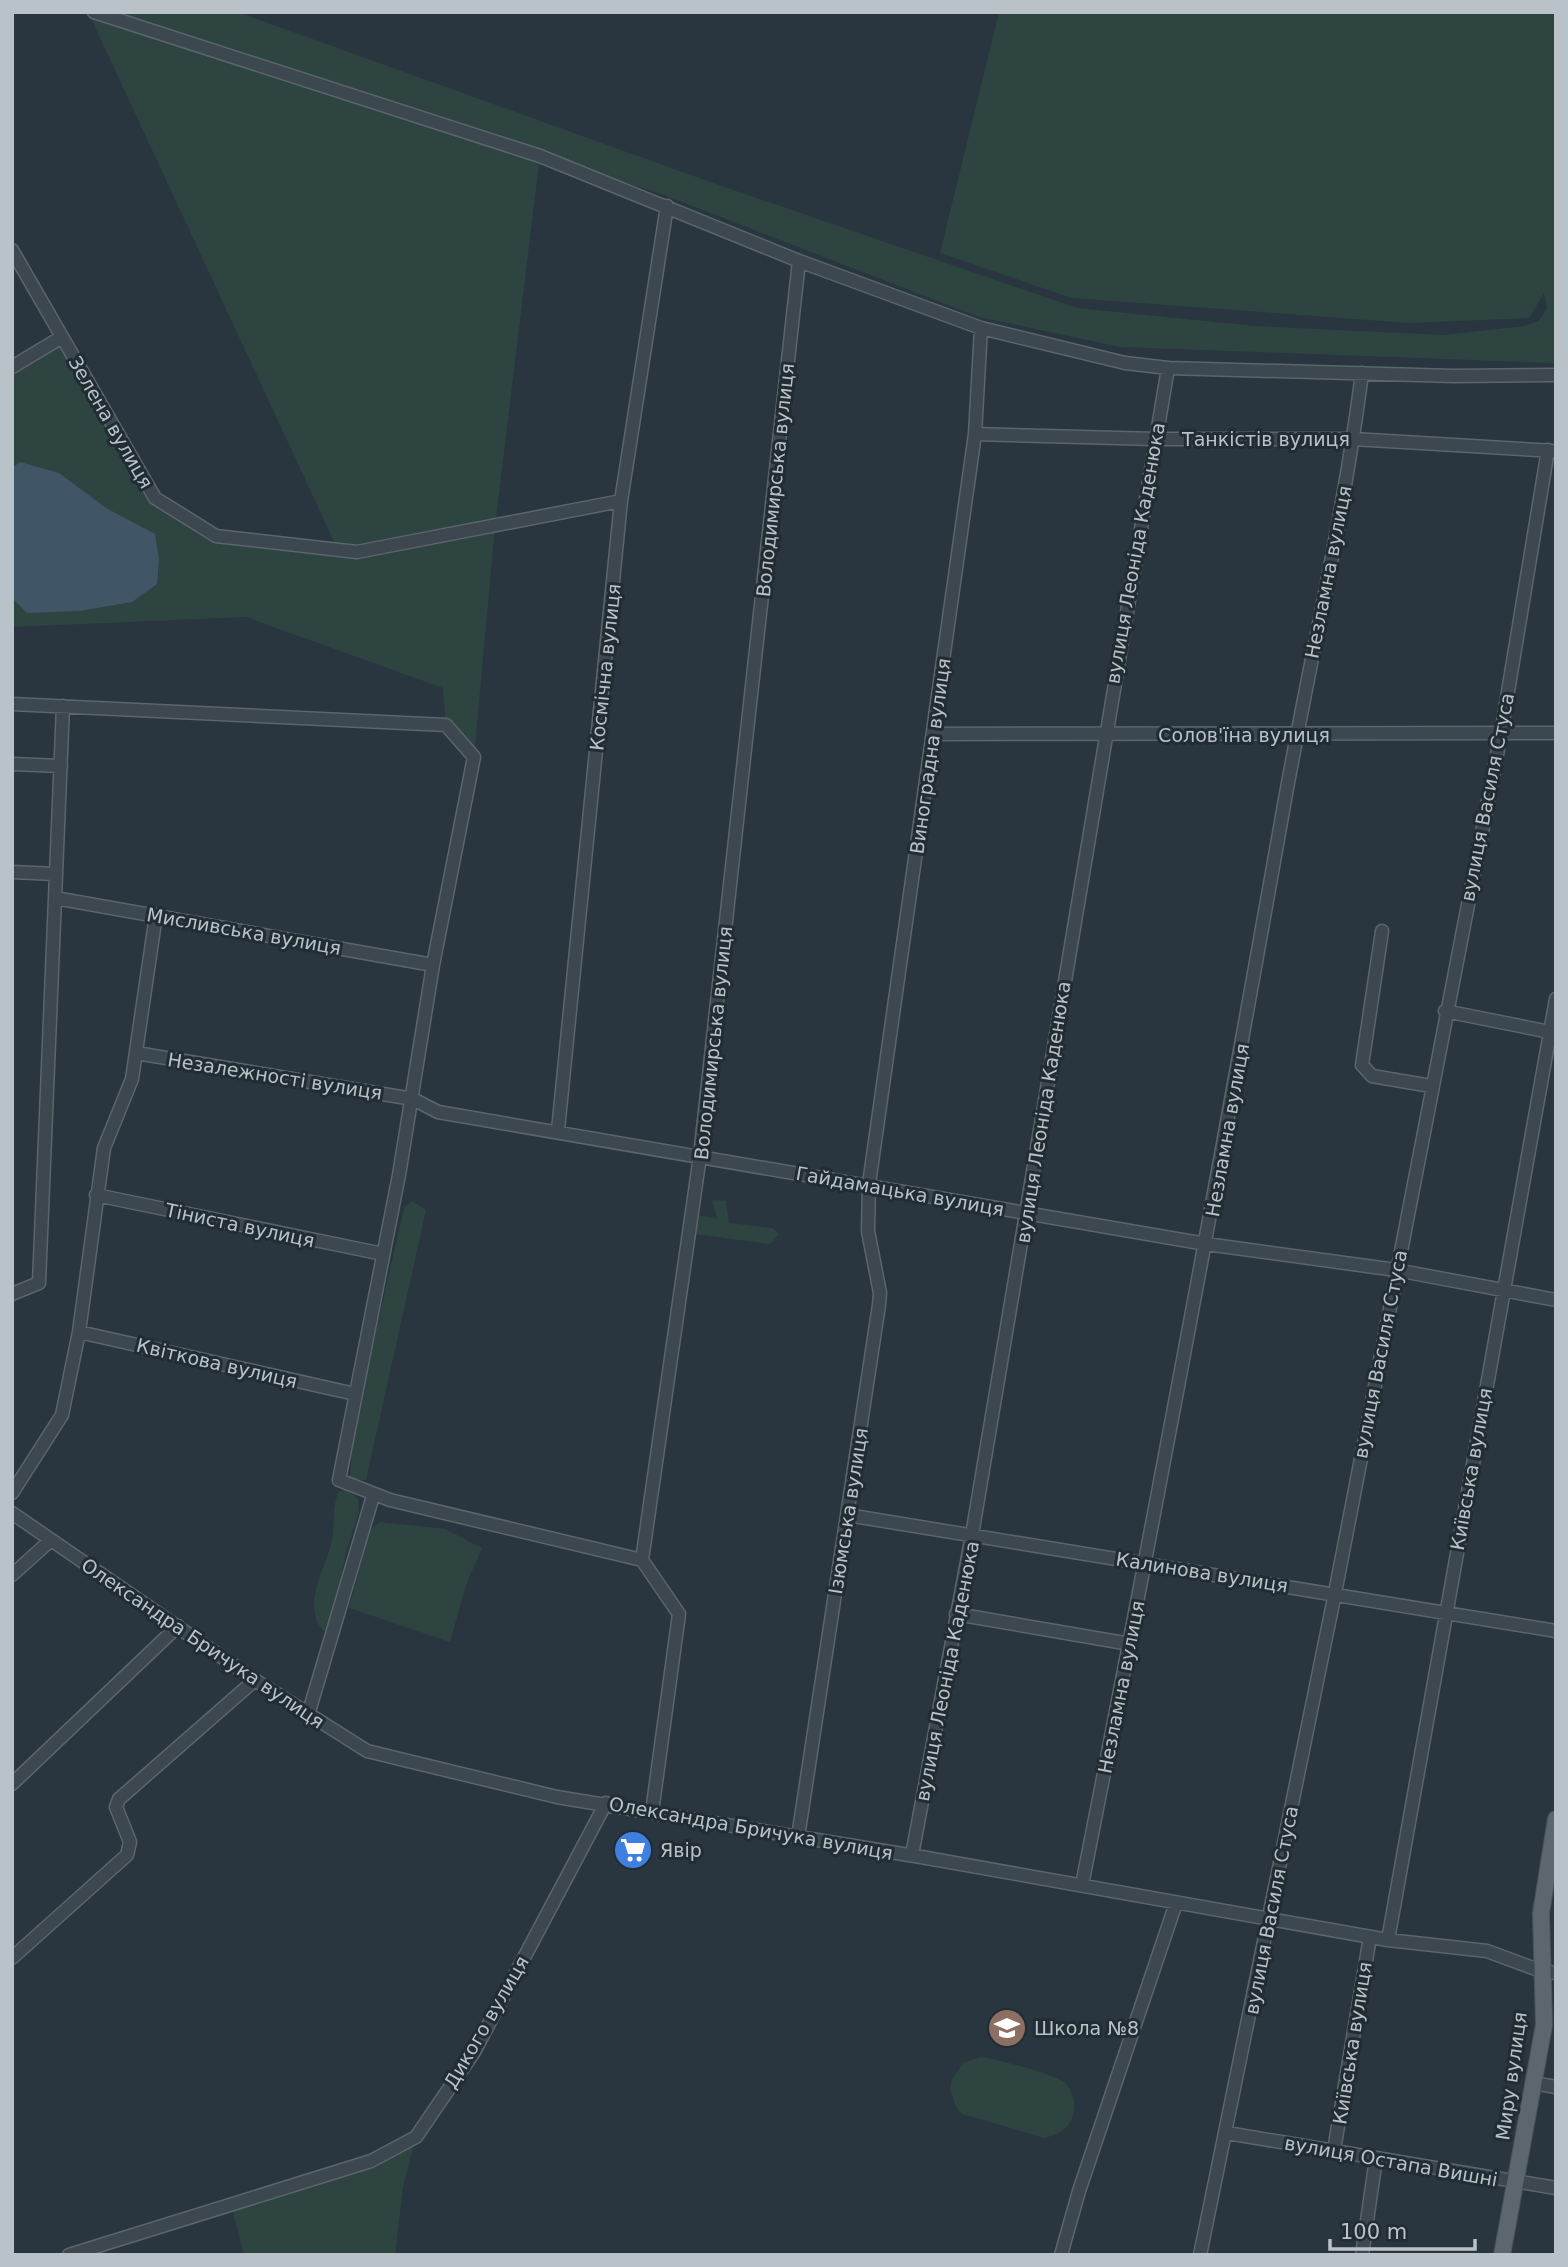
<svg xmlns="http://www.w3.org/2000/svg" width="1568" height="2267" viewBox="0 0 1568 2267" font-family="'DejaVu Sans',sans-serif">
<rect width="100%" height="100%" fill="#29363f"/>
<path fill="#2e4441" d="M88,12h149l476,171 364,125 178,18 189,9 81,-9 14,-5 8,-13 -3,-15 -15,25 -120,5 -337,-25 -132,-45 59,-241h557v351l-436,-16 -141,-30 -318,-123 -121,-39 -45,372 -21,230 -28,-32 -3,-37 -197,-71 -234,10v-260l50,-30 93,161 61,38 122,14z
M712,1200l14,1 3,22 44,5 6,6 -9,10 -75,-10 2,-19 20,4z
M412,1201l14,9 -60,270 -16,-1 3,-47 51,-224z
M346,1490l12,8 1,14 -13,40 -14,75 -6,5c-6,-4 -10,-10 -11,-18 -5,-24 12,-50 17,-74 3,-15 0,-35 7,-49z
M380,1522l65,7 37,19 -16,37 -16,57 -101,-34 21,-78z
M981,2057c17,3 67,15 81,24 10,6 15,23 11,35 -4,13 -16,19 -29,22l-81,-24 -7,-7 -6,-18 2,-10 11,-16z
M416,2137l-13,50 -8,68h-151l-13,-50 140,-44z"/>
<path fill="#405666" d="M20,462l39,11 47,35 49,26 4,26 -2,24 -25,18 -53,9 -52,2 -15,-15v-130z"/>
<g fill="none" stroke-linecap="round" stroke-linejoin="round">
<defs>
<path id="minor" d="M94,12l446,144 259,105 182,67 144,35 43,5 286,8 102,-1
M12,250l143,248 61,38 141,16 264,-51
M12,367l50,-30
M975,434l180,5h198l202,12
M12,704l434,21 28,32 -41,208 -34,210 -60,305 51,20 252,60
M933,734l623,-1
M12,764l49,2
M12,872l44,2
M55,898l378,67
M1382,931l-20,134 10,11 59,10
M1445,1011l110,22
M136,1053l277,46 25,13 768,132 190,26 160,30
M558,1130l63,-629 46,-295
M96,1195l287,59
M12,1294l27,-11 24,-577
M79,1332l276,62
M12,1493l50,-78 17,-83 25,-184 28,-69 24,-164
M12,1513l243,167 112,71 190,46 364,60 467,83 99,11 54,20 15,2
M847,1515l709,116
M12,1575l39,-35
M956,1614l174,30
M308,1715l65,-219
M12,1784l166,-158
M652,1812l27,-198 -37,-54 58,-404 99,-895
M798,1837l81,-532 1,-12 -12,-62 1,-47 106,-750 6,-106
M912,1855l60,-320 196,-1167
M1082,1885c70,-354 136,-708 199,-1063 26,-150 62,-299 81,-449
M1388,1940l168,-941
M12,1958l115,-103 3,-13 -14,-35 3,-8 136,-119
M1533,2083l23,4
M1227,2133l329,55
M1334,2150l36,-213
M69,2255l302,-94 45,-24 58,-85 132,-249
M1061,2255l18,-64 97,-288
M1200,2255l135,-662 166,-859 47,-284
M1362,2255l14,-96"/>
<path id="major" d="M1502,2255l42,-230 -3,-112 15,-94"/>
</defs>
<use href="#minor" stroke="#5a656c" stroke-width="15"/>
<use href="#major" stroke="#49535b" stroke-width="18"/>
<use href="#minor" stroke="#3c474f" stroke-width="12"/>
<use href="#major" stroke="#5b666f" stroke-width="16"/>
</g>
<defs>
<symbol id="supermarket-disc" viewBox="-11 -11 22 22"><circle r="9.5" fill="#3f7fe0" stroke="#212c34"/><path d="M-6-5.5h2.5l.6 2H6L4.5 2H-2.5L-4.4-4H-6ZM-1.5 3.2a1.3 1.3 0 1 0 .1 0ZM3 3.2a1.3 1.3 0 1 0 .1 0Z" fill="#fff"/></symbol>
<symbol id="school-disc" viewBox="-11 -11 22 22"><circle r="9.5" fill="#8d6e63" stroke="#212c34"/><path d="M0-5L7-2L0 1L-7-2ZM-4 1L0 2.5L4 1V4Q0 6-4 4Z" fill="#fff"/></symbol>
</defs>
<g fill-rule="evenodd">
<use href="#supermarket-disc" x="611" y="1828" width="44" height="44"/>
<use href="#school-disc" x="985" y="2006" width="44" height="44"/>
</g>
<g text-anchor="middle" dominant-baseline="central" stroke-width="6" stroke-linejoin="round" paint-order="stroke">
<g font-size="19" fill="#b9c2c9" stroke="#212c34">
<text transform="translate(111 422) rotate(60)">Зелена вулиця</text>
<text x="1266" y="439">Танкістів вулиця</text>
<text transform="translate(775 480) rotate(-84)">Володимирська вулиця</text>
<text transform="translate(1135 553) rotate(-80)">вулиця Леоніда Каденюка</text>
<text transform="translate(1328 572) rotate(-79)">Незламна вулиця</text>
<text transform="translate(605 667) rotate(-84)">Космічна вулиця</text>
<text x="1244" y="735">Солов'їна вулиця</text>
<text transform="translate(930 756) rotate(-82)">Виноградна вулиця</text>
<text transform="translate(1487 797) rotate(-79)">вулиця Василя Стуса</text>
<text transform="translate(244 931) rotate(10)">Мисливська вулиця</text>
<text transform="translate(713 1043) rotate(-84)">Володимирська вулиця</text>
<text transform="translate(275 1076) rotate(9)">Незалежності вулиця</text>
<text transform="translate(1043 1112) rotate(-81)">вулиця Леоніда Каденюка</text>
<text transform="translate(1227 1130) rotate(-80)">Незламна вулиця</text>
<text transform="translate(900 1191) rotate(10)">Гайдамацька вулиця</text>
<text transform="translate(240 1225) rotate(12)">Тіниста вулиця</text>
<text transform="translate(1380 1354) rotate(-79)">вулиця Василя Стуса</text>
<text transform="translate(217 1363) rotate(13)">Квіткова вулиця</text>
<text transform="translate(1471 1469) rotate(-80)">Київська вулиця</text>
<text transform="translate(848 1511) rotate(-81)">Ізюмська вулиця</text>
<text transform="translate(1202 1572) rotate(9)">Калинова вулиця</text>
<text transform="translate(203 1643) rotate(34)">Олександра Бричука вулиця</text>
<text transform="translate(947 1671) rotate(-79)">вулиця Леоніда Каденюка</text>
<text transform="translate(1121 1687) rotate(-79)">Незламна вулиця</text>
<text transform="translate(751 1828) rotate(10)">Олександра Бричука вулиця</text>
<text transform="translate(1271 1910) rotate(-79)">вулиця Василя Стуса</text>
<text transform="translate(486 2022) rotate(-60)">Дикого вулиця</text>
<text transform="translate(1352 2043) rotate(-81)">Київська вулиця</text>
<text transform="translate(1511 2076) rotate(-82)">Миру вулиця</text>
<text transform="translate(1391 2161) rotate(10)">вулиця Остапа Вишні</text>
</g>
<g font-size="19" fill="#b9c2c9" stroke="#212c34" text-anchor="start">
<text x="660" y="1850">Явiр</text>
<text x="1034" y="2028">Школа №8</text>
</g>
</g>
<rect width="1568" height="2267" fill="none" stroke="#b9c2c9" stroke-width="28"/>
<path d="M1330 2239v10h145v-10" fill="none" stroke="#b9c2c9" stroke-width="3.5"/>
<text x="1340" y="2239" font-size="21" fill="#b9c2c9" stroke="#212c34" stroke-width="5" paint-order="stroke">100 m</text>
</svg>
